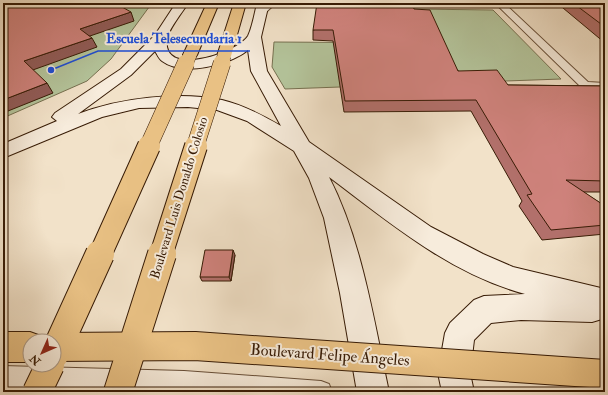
<svg xmlns="http://www.w3.org/2000/svg" width="608" height="395" viewBox="0 0 608 395" font-family="'IM FELL Double Pica',serif">
<rect width="100%" height="100%" fill="#f2e2c9"/>
<filter id="stains"><feTurbulence type="fractalNoise" baseFrequency=".005" numOctaves="4"/><feColorMatrix values="0 0 0 0 .2 0 0 0 0 .09 0 0 0 0 .02 0 0 0 .5 -.17"/></filter>
<radialGradient id="worn" r=".72"><stop offset=".6" stop-color="#630" stop-opacity="0"/><stop offset="1" stop-color="#630" stop-opacity=".3"/></radialGradient>
<path fill="#b4c49b" stroke="#767050" d="M126,3h26l-41,56 -24,22 -84,37v-5l16,-52 36,-44 56,-9z
M413,9l80,1 68,69 -276,10 -13,-22 2,-25 164,1z"/>
<g fill="none" stroke-linecap="round" stroke-linejoin="round">
<defs>
<path id="lane" d="M267,3h9l-11,10h-6v-4z
M495,3h9l84,79 17,1v6l-24,-2z
M3,366l181,5 137,10 8,3 3,8h-180l-149,-4z"/>
<path id="secondary" d="M176,3h12c-6,10 -18,24 -21,35 -1,2 0,6 0,9 5,28 71,5 81,-11 4,-8 7,-24 9,-33h12l-8,34 6,34 42,71 122,85 52,27 30,13 92,22v26h-1l-2,4 -10,3 -71,-2 -30,3 -17,17 -4,33 4,19h-32l-4,-19 7,-40 5,-10 24,-23 10,-4 41,-2c-75,-20 -136,-72 -196,-117 33,64 45,144 60,215h-32l-17,-99 -16,-75 -15,-40 -15,-27 -47,-30 -30,-11 -29,-3 -49,1 -37,9 -99,41v-14l54,-23 -5,-4 3,-4 66,-44 34,-34zM248,50l3,21 30,55c-19,-11 -38,-21 -59,-26 -43,-9 -103,-2 -144,14l53,-39 24,-24c2,3 4,8 7,10 21,16 68,4 86,-11z"/>
<path id="primary" d="M207,3h12l-22,52 -2,3 -5,1 -5,-1 -2,-3z
M234,3h12l-15,53 -2,3 -5,1 -5,-1 -2,-3z"/>
<path id="highway" d="M3,332h27l11,4 2,5h-13v21h-27z"/>
</defs>
<use href="#lane" stroke="#664d36" stroke-width="2"/>
<use href="#secondary" stroke="#371b05" stroke-width="2"/>
<use href="#primary" stroke="#371b05" stroke-width="2"/>
<use href="#highway" stroke="#371b05" stroke-width="2"/>
<use href="#lane" fill="#f7ecdc" fill-rule="evenodd"/>
<use href="#secondary" fill="#f7ecdc" fill-rule="evenodd"/>
<use href="#primary" fill="#e9c184" fill-rule="evenodd"/>
<use href="#highway" fill="#e9c184" fill-rule="evenodd"/>
<defs>
<path id="primary-bridge-far3" d="M186,64l4,-9
M222,64l2,-8"/>
<path id="primary-bridge-far2" d="M148,147l38,-84
M195,147l27,-84"/>
<path id="primary-bridge-far1" d="M100,255l49,-109
M161,255l35,-109"/>
<path id="primary-bridge" d="M54,355l46,-101
M37,392l13,-27
M118,392l44,-138"/>
<path id="highway-bridge" d="M54,347l141,-1 410,28"/>
</defs>
<use href="#primary-bridge-far3" stroke="#371b05" stroke-width="14" stroke-linecap="butt"/>
<use href="#primary-bridge-far2" stroke="#371b05" stroke-width="18" stroke-linecap="butt"/>
<use href="#primary-bridge-far1" stroke="#371b05" stroke-width="24" stroke-linecap="butt"/>
<use href="#primary-bridge" stroke="#371b05" stroke-width="30" stroke-linecap="butt"/>
<use href="#highway-bridge" stroke="#371b05" stroke-width="30" stroke-linecap="butt"/>
<use href="#primary-bridge-far3" stroke="#e9c184" stroke-width="13"/>
<use href="#primary-bridge-far2" stroke="#e9c184" stroke-width="17"/>
<use href="#primary-bridge-far1" stroke="#e9c184" stroke-width="22"/>
<use href="#primary-bridge" stroke="#e9c184" stroke-width="28"/>
<use href="#highway-bridge" stroke="#e9c184" stroke-width="28"/>
</g>
<path fill="#b2706b" stroke="#371b05" d="M557,3h48v40z
M414,9l44,62 50,14 97,1v106h-22l22,14v28l-63,6 -23,-34 3,-5 -51,-90 -127,1 -11,-71 -20,-1v-10z
M235,255l-4,26h-29l-2,-4z"/>
<path fill="#915b57" stroke="#371b05" d="M131,12l3,9 -50,17 -4,-9z
M92,38l5,9 -67,24 -6,-10z
M47,83l6,10 -50,20v-13z
M233,250l2,5 -4,26 -2,-4z"/>
<path fill="#cf827c" stroke="#371b05" d="M3,3h112l16,9 -51,17 12,9 -68,23 23,22 -44,17z
M317,3h95l2,6 16,1 28,61 39,-1 11,15 97,1v95l-39,-1 39,26v19l-54,5 -24,-35 5,-1 -56,-94 -131,1 -12,-71h-20z
M573,3h32v24z
M205,250h28l-4,27h-29z"/>
<g text-anchor="middle" dominant-baseline="central" stroke-width="4" stroke-linejoin="round" paint-order="stroke">
<g font-size="13" fill="#371b05" stroke="#f7ecdc">
<text transform="translate(179 198) rotate(-73)">Boulevard Luis Donaldo Colosio</text>
</g>
<g font-size="16" fill="#371b05" stroke="#f7ecdc">
<text transform="translate(330 355) rotate(4)">Boulevard Felipe Ángeles</text>
</g>
</g>
<path fill="none" stroke="#1d4ed8" stroke-width="1.5" d="M51 70L98 51H250"/>
<circle fill="#1d4ed8" stroke="#f7ecdc" stroke-width="1.5" cx="51" cy="70" r="4"/>
<g font-size="14" text-anchor="middle" font-weight="bold" fill="#1d4ed8" stroke="#f7ecdc" stroke-width="4" stroke-linejoin="round" paint-order="stroke">
<text x="174" y="43">Escuela Telesecundaria 1</text>
</g>
<rect width="608" height="395" fill="none" stroke="#f2e2c9" stroke-width="16"/>
<rect x="4" y="4" width="600" height="387" fill="none" stroke="#371b05" stroke-width="2"/>
<rect x="8" y="8" width="592" height="379" fill="none" stroke="#371b05"/>
<g transform="translate(42 353) rotate(225)"><circle r="19" fill="#f7ecdc" stroke="#aa9886"/>
<path d="M0-3L7 15L0 10L-7 15Z" fill="#8f2418"/>
<text y="-6" font-size="11" font-weight="bold" text-anchor="middle" fill="#371b05">N</text>
</g>
<rect width="100%" height="100%" filter="url(#stains)"/>
<rect width="100%" height="100%" fill="url(#worn)"/>
</svg>
